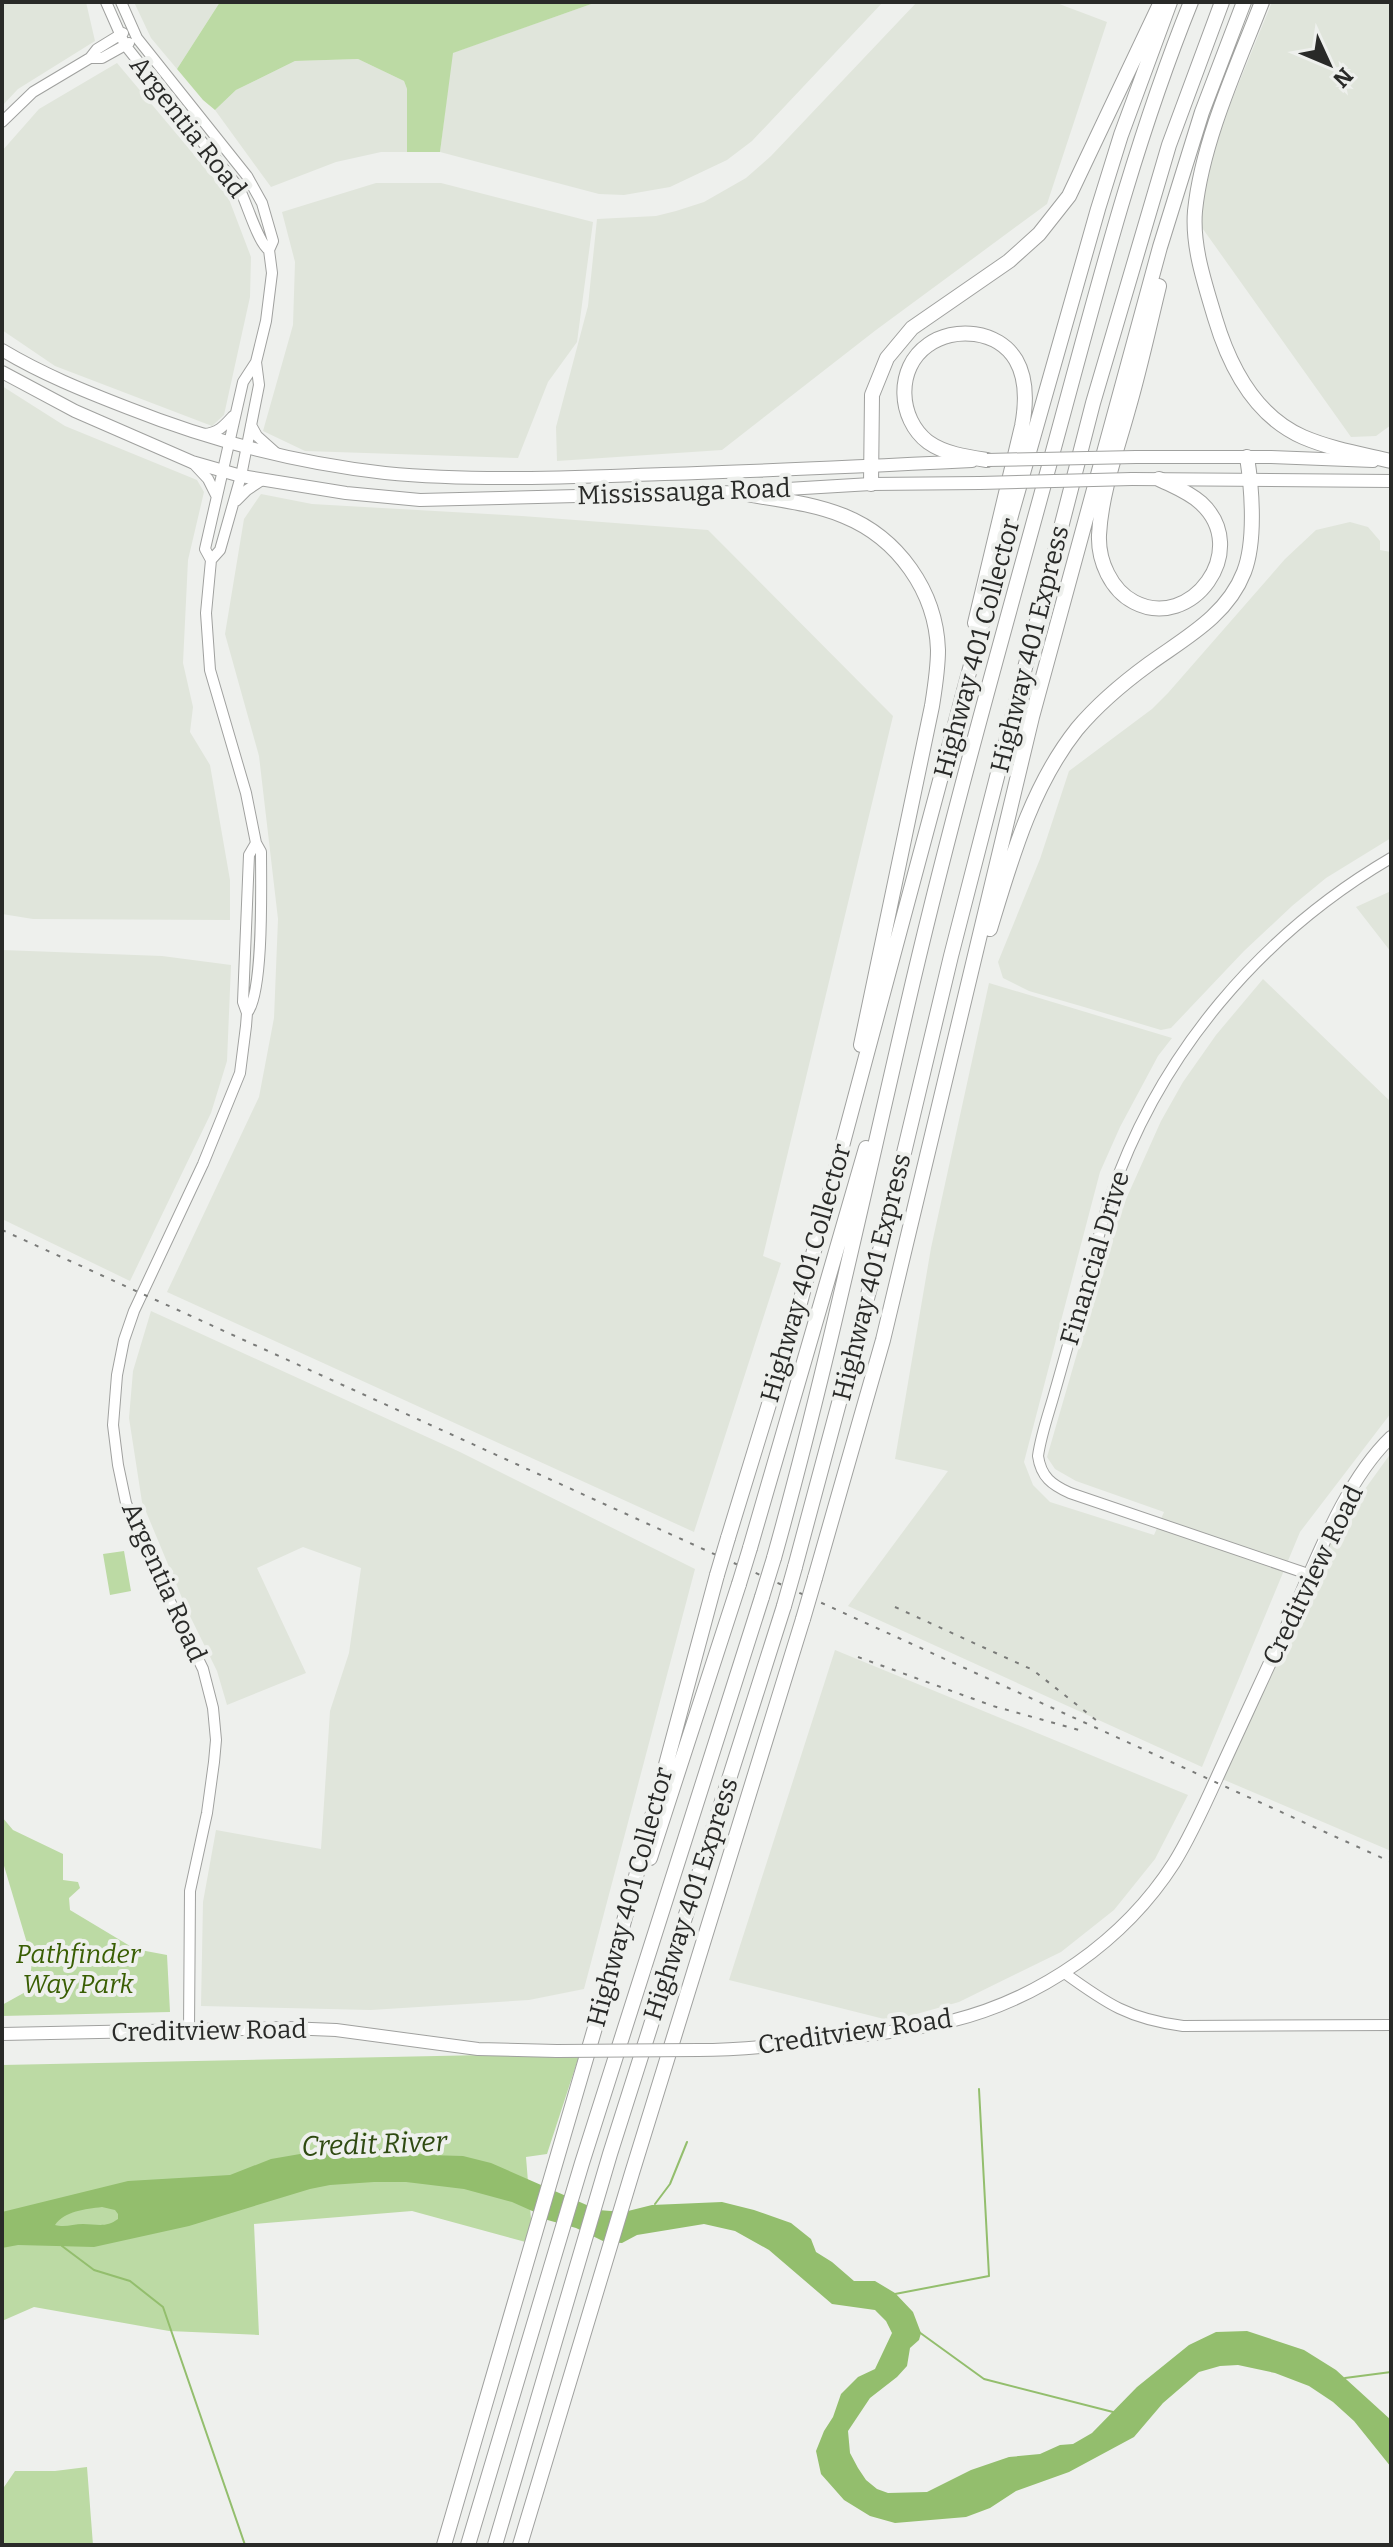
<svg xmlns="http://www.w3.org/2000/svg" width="1393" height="2547" viewBox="0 0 1393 2547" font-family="Bitter,serif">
<rect width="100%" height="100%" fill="#eef0ed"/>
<path fill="#e0e5db" d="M2,2h84l9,39 -77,48 -16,17z
M134,2h86l-43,67 -26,-31z
M597,2h286l-131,139 -25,19 -57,27 -46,8 -25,-1 -159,-42 12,-99z
M917,2h137l53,20 -60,182 -171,126 -154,120 -165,11 -1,-34 32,-121 9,-87 59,-3 20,-5 28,-9 42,-24 25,-22z
M1272,2h119v423l-15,11 -25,1 -158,-222 4,-30z
M358,59l46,22 3,8v63h-26l-45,10 -65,25 -56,-77 21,-20 59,-29z
M117,63l110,131 24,63 -1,40 -26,118 -12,11 -157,-60 -53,-36v-179l37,-42z
M376,183h65l152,39 -16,120 -29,40 -30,76 -213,-7 -42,-20 30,-106 2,-63 -13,-50z
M2,386l63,40 132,54 7,12 -16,68 -5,103 10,44 -3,25 20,33 20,115v40l-197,-1 -31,-5z
M261,494l51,10 210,12 186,14 185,186 -130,540 18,7 -87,269 -527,-240 92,-195 15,-79 4,-99 -19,-163 -34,-122 19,-115z
M1350,522l18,5 12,14v9l11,2v286l-65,40 -34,28 -48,45 -73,77 -10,2 -77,-23 -55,-16 -26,-13 -5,-16 42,-103 29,-88 83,-62 16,-16 117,-134 31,-29z
M1391,891v61l-35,-45z
M2,950l160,6 69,9 -4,96 -16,52 -81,168 -128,-62z
M1263,979l128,123v311l-91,119 -98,235 -354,-161 100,-135 -53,-12 36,-211 58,-265 183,55 -14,18 -38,71 -20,45 -76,290 9,23 17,17 104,33 10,-23 -88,-31 -21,-12 -8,-12 67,-231 47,-105 22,-39 33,-47z
M151,1311l309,141 235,117 -111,420 -55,11 -158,10 -170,-4 2,-104 13,-72 105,19 9,-138 19,-58 12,-85 -58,-21 -46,21 49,105 -79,32 -10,-34 -30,-61 -45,-108 -13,-84 4,-47z
M1391,1453v398l-169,-72 117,-254z
M835,1650l353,145 -33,64 -41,51 -53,42 -102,50 -67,19 -163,-41z"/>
<path fill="#bcdaa4" d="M220,2h377l-144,51 -13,99h-33v-63l-3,-8 -46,-22 -63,2 -59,29 -21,20 -12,-10 -26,-31z
M124,1551l7,40 -21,4 -7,-41z
M2,1817l11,13 50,24v26l15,2 2,6 -11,10 1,12 65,39 32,6 3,57 -168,4v-11l27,-15 3,-30 -30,-101z
M580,2053l-33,101 -21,3 7,87 -121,-33 -158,13 5,111 -90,-4 -135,-24 -32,14v-256z
M87,2467l6,78h-91v-55l13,-19h40z"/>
<path fill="#93be6d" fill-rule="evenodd" d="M364,2147l64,8 35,1 28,7 107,47 26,2 28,-7 70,-3 32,8 37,13 20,16 5,13 16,10 22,19h21l20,12 18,19 8,21 -2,7 -9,8 -3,18 -10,11 -27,21 -22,33 2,22 8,15 8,12 11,9 11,4 39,-1 44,-22 38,-13 31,-3 20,-9 13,-1 19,-11 45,-46 52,-42 27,-13 31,-1 57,19 32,20 55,50v47l-37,-46 -21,-19 -24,-16 -34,-13 -37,-8 -18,1 -21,6 -36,31 -29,34 -65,35 -53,19 -26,17 -24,9 -71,6 -25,-7 -26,-16 -23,-26 -5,-23 8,-20 9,-14 8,-23 17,-17 17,-8 17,-36 -6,-12 -11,-11 -43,-6 -63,-54 -34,-19 -31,-7 -67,11 -15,8 -17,-1 -29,-14 -32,-9 -5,-5 -27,-12 -48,-13 -58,-7h-32l-44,3 -20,4 -121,37 -95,21 -76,-2 -16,3v-36l126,-31 102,-6 41,-16 58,-10zM102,2207l13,3 3,4v5c-12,9 -21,5 -35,5 -10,0 -18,4 -28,1 10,-14 30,-16 47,-18z"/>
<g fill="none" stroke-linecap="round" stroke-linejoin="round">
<path stroke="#93be6d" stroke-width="2" d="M655,2204l15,-20 17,-42
M62,2246l32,24 36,11 33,26 82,238
M895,2294l94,-18 -10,-187
M919,2332l65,47 129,33
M1345,2378l46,-6"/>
<defs>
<path id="minor" d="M106,2l19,43 114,143c8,15 19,55 30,62
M121,2l16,36 110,138 15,27 11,38 -4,9 3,23 -6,48 -10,41 -13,20 -38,167 6,11
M90,58h12l27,-15
M2,122l31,-30 57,-34 7,-9 26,-16
M251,425l6,11 19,17
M204,434c14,-1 20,-8 29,-18
M193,463l15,16 8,16
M236,501l11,-11 15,-10
M247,1013c17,-20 14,-130 14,-161l-5,-9 -10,-50 -36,-123 -4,-57 5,-53 9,-10 21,-74 18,-91 -3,-23
M1311,1575l-241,-82c-18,-8 -29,-16 -32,-37 3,-22 11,-43 17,-65 9,-31 17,-62 27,-93 10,-33 17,-67 28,-100 49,-144 150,-263 281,-340
M1063,1972c44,32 66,47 120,54l208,-1
M189,2030l1,-139 17,-78 7,-51 2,-22 -3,-32 -10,-39 -62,-127 -15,-39 -8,-38 -5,-40 4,-50 7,-35 10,-29 69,-147 37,-91 6,-47 1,-13 -4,-11 6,-147 7,-12"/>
<path id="major" d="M2,350c40,24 82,41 126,58 83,33 168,55 257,65 92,9 187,4 279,1 102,-3 205,-8 308,-13
M2,372l73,39 117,51 49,14 105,17 74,7 315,-8 136,-8 109,-1
M1136,457h135l102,4
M1132,479l259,2
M2,2034l285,-6 49,2 142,19 79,2
M698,2050c45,0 89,-5 133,-11 40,-4 81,-9 120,-18 89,-22 173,-80 223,-158 18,-29 32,-61 46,-92 22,-48 44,-95 66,-143 28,-61 56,-144 105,-191"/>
<path id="highway" d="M1262,2c-25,64 -60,140 -67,209 -3,36 10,73 20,107 14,47 40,98 88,119 28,12 58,17 88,24
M1159,286c-10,41 -19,83 -31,124 -11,40 -27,84 -29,125 -1,26 12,55 35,67 57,30 118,-52 67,-99 -12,-11 -28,-17 -42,-24
M871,484l1,-89 15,-37 25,-30 97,-67 30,-27 30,-38 92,-194
M735,492c35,7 75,10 109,24 54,22 92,75 94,134 0,19 -3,37 -6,56l-71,339
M975,623l47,-197c4,-21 5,-47 -6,-66 -18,-30 -62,-34 -88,-15 -33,23 -30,74 0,97 17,12 39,15 59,18
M990,929c21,-69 41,-142 87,-200 21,-25 46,-46 72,-65 36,-26 78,-48 95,-92 12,-31 8,-83 3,-115
M728,1538l72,-235 212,-791 86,-303 23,-74 49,-133
M750,1548l116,-400
M774,1558c51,-182 90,-367 133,-551 42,-182 93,-361 142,-541 43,-156 81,-313 142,-464
M795,1567l92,-343 64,-268 142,-553 76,-258 53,-143
M815,1578l68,-238 149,-623 128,-470 42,-135 42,-110
M650,1858l89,-274
M444,2545l155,-531 118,-439
M468,2545l114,-382 180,-566
M495,2545l115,-391 174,-548
M520,2545l112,-372 171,-554"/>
</defs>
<use href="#minor" stroke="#a0a19f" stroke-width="12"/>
<use href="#major" stroke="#a0a19f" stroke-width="14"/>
<use href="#highway" stroke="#a0a19f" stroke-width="16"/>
<use href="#minor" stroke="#fff" stroke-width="10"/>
<use href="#major" stroke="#fff" stroke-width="12"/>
<use href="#highway" stroke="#fff" stroke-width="14"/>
<path stroke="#7a7b79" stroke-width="2" stroke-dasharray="4 8" stroke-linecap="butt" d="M2,1230l1389,632
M895,1607l138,63 68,54
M858,1657l135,49 86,24"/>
<defs>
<path id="major-bridge" d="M987,460l149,-3
M980,483l152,-4
M557,2051l141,-1"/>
<path id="highway-bridge" d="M717,1575l11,-37
M739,1584l11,-36
M762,1597l12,-39
M784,1606l11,-39
M803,1619l12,-41"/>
</defs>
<use href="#major-bridge" stroke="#a0a19f" stroke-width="14" stroke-linecap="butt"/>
<use href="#highway-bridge" stroke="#a0a19f" stroke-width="16" stroke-linecap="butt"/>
<use href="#major-bridge" stroke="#fff" stroke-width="12"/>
<use href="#highway-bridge" stroke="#fff" stroke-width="14"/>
</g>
<g text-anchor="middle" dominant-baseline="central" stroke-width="8" stroke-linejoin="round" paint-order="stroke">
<g font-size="26" fill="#292a28" stroke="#eef0ed">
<text transform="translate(188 127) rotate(52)">Argentia Road</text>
<text transform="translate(684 492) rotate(-2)">Mississauga Road</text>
<text transform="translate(977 648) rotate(-75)">Highway 401 Collector</text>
<text transform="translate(1030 649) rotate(-76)">Highway 401 Express</text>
<text transform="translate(1095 1258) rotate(-73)">Financial Drive</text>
<text transform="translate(806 1273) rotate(-74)">Highway 401 Collector</text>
<text transform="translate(872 1277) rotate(-76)">Highway 401 Express</text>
<text transform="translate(1313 1575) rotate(-64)">Creditview Road</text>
<text transform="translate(164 1582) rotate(66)">Argentia Road</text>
<text transform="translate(630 1897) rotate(-75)">Highway 401 Collector</text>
<text transform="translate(691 1899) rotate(-72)">Highway 401 Express</text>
<text transform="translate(209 2031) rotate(-1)">Creditview Road</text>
<text transform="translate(855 2032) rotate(-8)">Creditview Road</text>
</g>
<g font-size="26" font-style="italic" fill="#395e03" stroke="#eef0ed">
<text x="78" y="1954">Pathfinder<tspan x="78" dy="30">Way Park</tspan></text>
</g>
<g font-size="28" font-style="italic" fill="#2f4a11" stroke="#eef0ed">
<text transform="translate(374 2144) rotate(-2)">Credit River</text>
</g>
</g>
<rect width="1393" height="2547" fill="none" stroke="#292a28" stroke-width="8"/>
<g transform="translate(1329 64) rotate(134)" stroke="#eef0ed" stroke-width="6" paint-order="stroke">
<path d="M0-6L14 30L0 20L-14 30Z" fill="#292a28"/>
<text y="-12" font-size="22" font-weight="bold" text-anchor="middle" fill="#292a28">N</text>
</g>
</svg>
